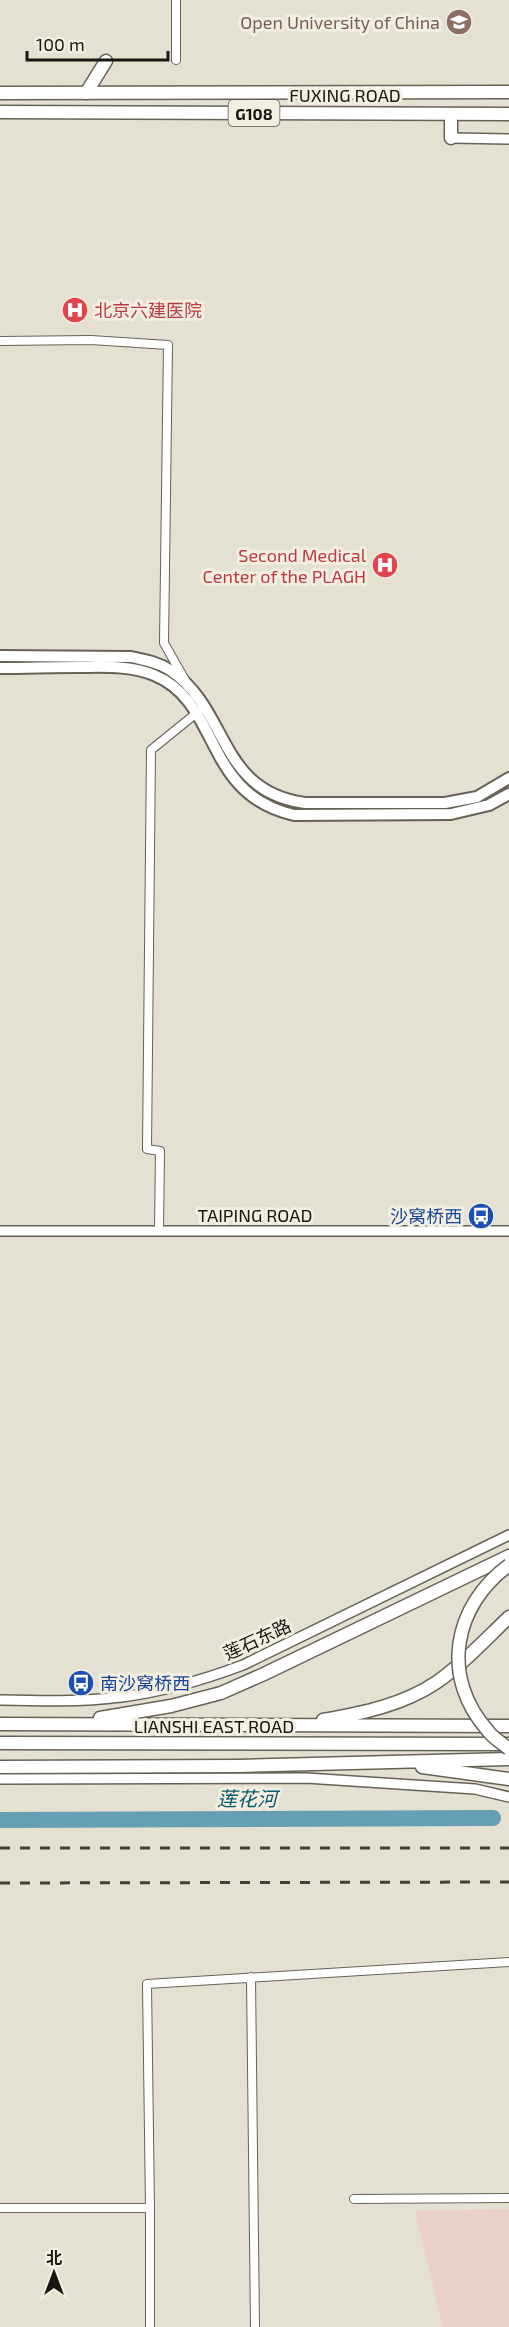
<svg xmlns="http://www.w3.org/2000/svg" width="509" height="2327" viewBox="0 0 509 2327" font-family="'Exo 2','Noto Sans SC',sans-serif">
<rect width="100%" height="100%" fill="#e5e1d2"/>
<path fill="#ead0ca" d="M509,2209v118h-66l-28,-116z"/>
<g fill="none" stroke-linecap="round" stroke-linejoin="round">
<path stroke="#659fb1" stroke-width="16" d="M0,1820l493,-2"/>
<defs>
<path id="minor" d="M176,0v60
M0,341l91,-1 77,5 -4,298 21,37
M159,1231l1,-80 -13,-2 4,-399 48,-39
M251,1977l4,350
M354,2199l155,-1
M0,2208h150v119
M150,2208l-3,-224 362,-22"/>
<path id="tertiary" d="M451,138l58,1
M0,1231h509
M0,1700c40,1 81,2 121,-3 42,-5 82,-17 122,-32l266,-130
M0,1779l306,-1 169,11 34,8"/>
<path id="secondary" d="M0,656l131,1c13,3 27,5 39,13 60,40 47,121 135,133h140l32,-6 32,-19
M0,668c26,0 52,-1 78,-1 25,0 52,-2 76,8 68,28 48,119 140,140l157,-1 38,-9 20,-11"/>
<path id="primary" d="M86,93l20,-32
M451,138v-24"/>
<path id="trunk" d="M0,93l509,-1
M0,112l509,2
M100,1718l71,-12 50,-13 43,-19 245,-118
M323,1720c40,-7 80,-15 114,-38 26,-18 49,-43 72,-65
M0,1724l509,2
M0,1743l508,1
M0,1767l239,-1 270,-7
M422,1767l87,12"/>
</defs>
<use href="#minor" stroke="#666256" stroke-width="10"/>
<use href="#tertiary" stroke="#666256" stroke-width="12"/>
<use href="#secondary" stroke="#666256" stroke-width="14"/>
<use href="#primary" stroke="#666256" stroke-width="15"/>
<use href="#trunk" stroke="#666256" stroke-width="15"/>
<use href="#minor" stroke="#fff" stroke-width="8"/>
<use href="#tertiary" stroke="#fff" stroke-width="9"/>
<use href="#secondary" stroke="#fff" stroke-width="10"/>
<use href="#primary" stroke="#fff" stroke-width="12"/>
<use href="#trunk" stroke="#fff" stroke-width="12"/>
<path stroke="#413f38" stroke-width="3" stroke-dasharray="10 10" stroke-linecap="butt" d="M0,1848h509
M0,1883l509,-1"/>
<defs>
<path id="trunk-bridge" d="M509,1565c-56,41 -69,112 -21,166 5,7 14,12 21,18"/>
</defs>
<use href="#trunk-bridge" stroke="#666256" stroke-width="15" stroke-linecap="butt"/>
<use href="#trunk-bridge" stroke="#fff" stroke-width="12"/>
</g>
<defs>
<symbol id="university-disc" viewBox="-11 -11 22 22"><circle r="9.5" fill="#8d6e63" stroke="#f2eee0"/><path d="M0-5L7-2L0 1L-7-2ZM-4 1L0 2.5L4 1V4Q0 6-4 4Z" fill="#fff"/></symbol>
<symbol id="hospital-disc" viewBox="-11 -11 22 22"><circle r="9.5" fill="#e0444e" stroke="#f2eee0"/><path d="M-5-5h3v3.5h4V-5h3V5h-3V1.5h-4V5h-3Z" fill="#fff"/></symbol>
<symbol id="bus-disc" viewBox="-11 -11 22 22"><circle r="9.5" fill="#1a4fb4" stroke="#f2eee0"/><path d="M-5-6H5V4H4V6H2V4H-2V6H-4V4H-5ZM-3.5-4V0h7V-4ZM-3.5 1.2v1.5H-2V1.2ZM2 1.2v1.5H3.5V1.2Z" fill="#fff"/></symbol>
</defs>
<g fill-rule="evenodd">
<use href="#university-disc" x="444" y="7" width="30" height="30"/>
<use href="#hospital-disc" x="60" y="295" width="30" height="30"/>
<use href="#hospital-disc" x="370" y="550" width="30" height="30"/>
<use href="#bus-disc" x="466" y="1201" width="30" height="30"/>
<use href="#bus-disc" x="66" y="1668" width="30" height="30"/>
</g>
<g text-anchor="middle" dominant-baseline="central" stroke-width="6" stroke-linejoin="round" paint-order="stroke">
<rect fill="#f2eee0" stroke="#59574f" stroke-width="1.5" x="228.5" y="100" width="51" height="26" rx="4.5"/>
<g font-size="16" font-weight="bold" fill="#181611">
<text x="254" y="113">G108</text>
</g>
<g font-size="18" fill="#785e54" stroke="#f2eee0" text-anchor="end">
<text x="440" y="22">Open University of China</text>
</g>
<g font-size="18" fill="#181611" stroke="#f2eee0">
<text x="345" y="95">FUXING ROAD</text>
<text x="255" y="1215">TAIPING ROAD</text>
<text transform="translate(257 1639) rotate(-25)">莲石东路</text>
<text x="214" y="1726">LIANSHI EAST ROAD</text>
</g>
<g font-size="18" fill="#be3a42" stroke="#f2eee0" text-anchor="start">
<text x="94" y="310">北京六建医院</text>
<text x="366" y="555" text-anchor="end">Second Medical<tspan x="366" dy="21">Center of the PLAGH</tspan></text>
</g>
<g font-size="18" fill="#164399" stroke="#f2eee0" text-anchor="end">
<text x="462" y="1216">沙窝桥西</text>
<text x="100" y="1683" text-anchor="start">南沙窝桥西</text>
</g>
<g font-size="20" font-style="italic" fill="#075a6d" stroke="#f2eee0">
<text x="247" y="1798">莲花河</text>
</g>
</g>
<g transform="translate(54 2273)" stroke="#f2eee0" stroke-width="4.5" paint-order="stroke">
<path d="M0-4.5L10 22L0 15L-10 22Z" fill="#181611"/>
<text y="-9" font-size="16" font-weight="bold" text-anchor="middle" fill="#181611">北</text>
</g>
<path d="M27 51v9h141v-9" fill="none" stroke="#181611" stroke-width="3"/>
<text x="36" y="51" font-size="18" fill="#181611" stroke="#f2eee0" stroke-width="4.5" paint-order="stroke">100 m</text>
</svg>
